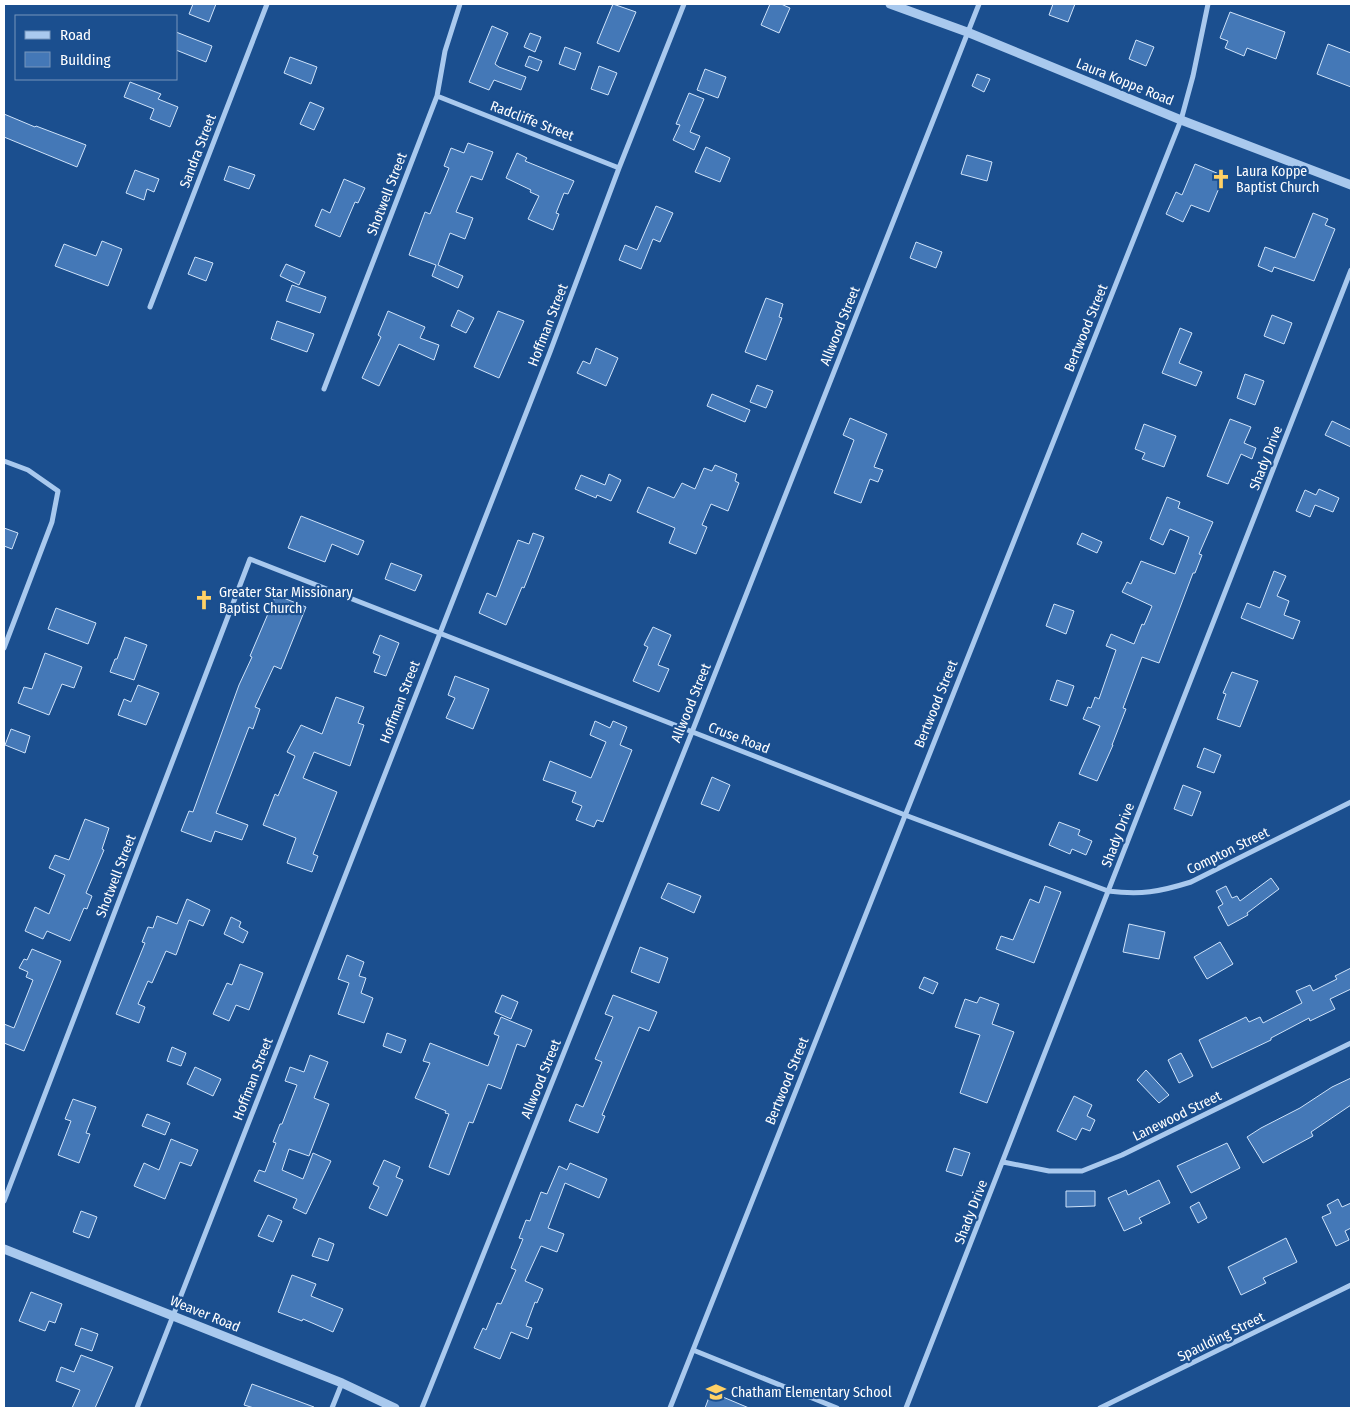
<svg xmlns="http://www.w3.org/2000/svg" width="1355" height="1412" viewBox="0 0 1355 1412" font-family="'Fira Sans Condensed',sans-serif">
<rect width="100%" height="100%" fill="#1b4f8f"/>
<path fill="#4478b7" stroke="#cfe3fa" d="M193,4h23l-7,18 -20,-8z
M613,4l23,8 -17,40 -22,-9z
M770,4h11l9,4 -11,25 -18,-8z
M1053,4h22l-7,18 -19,-7z
M1230,12l55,20 -9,27 -29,-11 -3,8 -19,-8 3,-7 -8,-3z
M492,26l16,7 -13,31 4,3 27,10 -5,13 -27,-10 -5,10 -20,-8z
M176,32l36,14 -6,16 -30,-12z
M530,33l11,4 -6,15 -11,-5z
M1136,40l18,7 -8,19 -17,-7z
M1328,44l23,9v34l-34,-13z
M565,47l16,6 -6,17 -16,-6z
M529,56l13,5 -4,10 -13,-5z
M290,57l27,10 -6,17 -27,-11z
M599,66l18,7 -9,22 -17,-6z
M705,69l21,8 -8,21 -21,-8z
M977,74l13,5 -6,13 -12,-6z
M130,82l31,12 -3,5 20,8 -8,20 -20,-8 4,-10 -30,-12z
M689,93l15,6 -14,33 10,4 -6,14 -21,-10 7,-15 -4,-1z
M310,102l14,6 -10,22 -14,-6z
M4,114l31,13 1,-1 50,19 -9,22 -73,-30z
M468,143l25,9 -11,28 -11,-4 -15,36 17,6 -8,21 -15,-6 -12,32 25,11 -5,12 -26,-12 4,-11 -27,-10 16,-43 5,2 19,-46 -5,-2 7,-18 13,5z
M706,147l24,11 -10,24 -25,-10z
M517,153l10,5 -2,3 49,20 -6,13 -4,-1 -8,20 3,1 -6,16 -25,-11 11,-23 -9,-4 1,-2 -25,-12z
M967,155l25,7 -5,19 -26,-7z
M1195,164l29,12 -15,36 -18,-7 -8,17 -17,-8 10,-22 6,3z
M229,166l26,9 -6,14 -25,-9z
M135,170l24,9 -5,13 -7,-3 -3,11 -18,-7z
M344,179l21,9 -7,15 -3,-1 -15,35 -25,-11 7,-17 8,4z
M656,206l17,7 -13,29 -7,-3 -12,30 -22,-9 6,-15 12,5z
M1313,213l15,6 -3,6 10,4 -21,52 -40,-14 -2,5 -14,-6 7,-19 30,11z
M102,241l20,8 -14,37 -53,-20 9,-22 32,12z
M916,242l26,10 -6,16 -26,-10z
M195,257l18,6 -7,18 -18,-7z
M286,264l19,8 -6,13 -19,-9z
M292,285l34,12 -6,16 -34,-12z
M766,298l17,6 -4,13 3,1 -16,42 -21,-8z
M458,310l16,8 -8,15 -15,-7z
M388,311l37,16 -5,11 19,7 -5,15 -35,-16 -20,42 -17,-8 19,-41 -3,-2z
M498,311l26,10 -25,57 -25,-11z
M1272,315l20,8 -8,21 -20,-8z
M277,321l37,13 -7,18 -36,-13z
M1180,328l12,5 -13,30 23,9 -6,14 -34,-13z
M596,348l22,10 -12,28 -29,-13 6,-12 7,3z
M1245,374l19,7 -9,24 -18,-7z
M757,385l16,6 -7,17 -16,-6z
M712,394l38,16 -5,12 -38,-16z
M850,418l37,16 -13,33 9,3 -5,12 -8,-3 -9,24 -27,-10 20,-53 -11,-5z
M1230,419l21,8 -7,16 12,5 -4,11 -11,-5 -13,30 -21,-8z
M1332,421l19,9v17l-26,-12z
M1144,424l32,12 -12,31 -22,-8 3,-6 -10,-4z
M715,465l22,9 -2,7 4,2 -11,28 -17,-7 -9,21 5,2 -11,27 -27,-11 6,-15 -38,-16 11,-25 26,11 8,-15 13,6 9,-21 8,3z
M609,474l12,6 -10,21 -14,-6 -1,3 -21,-9 6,-14 24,10z
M1319,489l20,9 -6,14 -18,-7 -5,12 -14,-6 9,-21 11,5z
M1167,497l13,5 -2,6 35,14 -14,32 3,1 -7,18h-2l-34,90 -17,-6 -19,51 3,1 -14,36h1l-16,36 -18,-7 21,-48 -17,-7 5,-12 3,1 4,-11 4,2 17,-49 -10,-4 5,-12 23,10 8,-20 2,1 8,-19 -30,-14 5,-10 4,2 10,-23 34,13 14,-37 -19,-8 -7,16 -13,-6z
M301,516l63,25 -6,14 -26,-11 -7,18 -37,-14z
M4,528l14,5 -6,16 -8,-3z
M533,533l11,4 -20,51 -2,-1 -16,38 -27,-12 8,-20 9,4 22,-57 11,4z
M1082,533l20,9 -5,11 -20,-9z
M391,563l31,12 -7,16 -30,-12z
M1274,571l12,5 -9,20 12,5 -5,14 16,6 -7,18 -52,-21 6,-15 13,5z
M276,595l30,12 -25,62 -7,-3 -19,41 5,2 -7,20 -4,-2 -33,86 32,12 -6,15 -27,-9 -4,11 -30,-11 8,-20 4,1 46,-127 13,-28 -2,-1z
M1054,604l20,7 -8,23 -20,-8z
M56,608l40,15 -8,21 -40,-15z
M653,627l18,8 -13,30 11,4 -10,23 -26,-11 15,-34 -4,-2z
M380,635l19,8 -13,33 -12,-4 6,-16 -7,-3z
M125,637l22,8 -13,35 -24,-8 5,-13h2z
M45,653l37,14 -8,21 -12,-4 -13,31 -31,-12 6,-16 8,2z
M1232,672l26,9 -18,46 -23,-8 9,-25 -3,-1z
M455,676l34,13 -16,40 -27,-11 9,-20 -7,-3z
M1057,680l17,6 -7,20 -17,-6z
M138,685l21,8 -13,32 -28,-10 6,-16 7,3z
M336,697l28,10 -6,16 6,2 -14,41 -36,-14 -11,26 34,14 -24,62 5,2 -6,16 -25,-9 9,-25 -33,-13 12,-31 3,2 17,-40 -8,-4 14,-27 21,9z
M595,721l15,7 3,-7 14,6 -7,18 12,5 -29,72 -6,-2 -3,7 -18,-7 6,-14 -10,-4 4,-10 -33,-12 7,-19 41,17 15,-36 -16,-7z
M11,729l19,7 -5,17 -20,-8z
M1204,748l17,7 -7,18 -17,-6z
M712,777l18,8 -11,26 -18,-7z
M1183,785l18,7 -9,24 -18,-7z
M85,819l24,9 -7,21 2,1 -18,43 6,3 -5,13 -3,-1 -14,33 -23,-10 -4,8 -18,-8 10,-24 14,7 16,-39 -16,-7 6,-13 14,5z
M1059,822l21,8 -2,5 14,6 -6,14 -14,-6 -2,5 -21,-9z
M1271,878l8,11 -32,24 1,2 -20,11 -10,-19 5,-3 -7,-13 10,-5 6,12 5,-2 3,5z
M668,883l33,13 -7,17 -33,-15z
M1045,886l16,6 -27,71 -38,-14 5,-13 12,4 17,-41 9,4z
M187,899l23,11 -7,16 -14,-6 -13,35 -10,-4 -14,32 -4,-2 -10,23 7,3 -6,16 -23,-9 29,-71 -3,-1 6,-15 5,1 4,-12 20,8z
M231,917l10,5 -2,5 9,5 -5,11 -19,-9z
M1129,924l36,8 -6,27 -36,-7z
M1220,942l13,22 -26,15 -13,-22z
M640,947l28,11 -9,25 -28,-11z
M32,949l29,12 -37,90 -20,-8v-19l10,4 19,-48 -7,-3 2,-5 -9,-4 5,-9 3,1z
M347,955l17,7 -5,14 7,2 -5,15 12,5 -9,25 -26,-9 11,-31 -11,-4z
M240,964l23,9 -14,37 -13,-5 -7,16 -16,-7 14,-31 5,2z
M1351,968v21l-21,10 5,10 -25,12 -1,-3 -38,20v2l-59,28 -13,-28 47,-23 3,5 11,-5 3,6 39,-20 -6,-12 14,-6 3,6 24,-12 -2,-3z
M924,977l14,6 -5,11 -14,-6z
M502,995l16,7 -7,17 -16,-7z
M613,995l44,17 -8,19 -10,-4 -37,88 3,1 -7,17 -29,-12 7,-17 7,3 19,-45 -7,-3 18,-42 -8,-3z
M980,997l19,7 -7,20 22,8 -27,71 -27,-10 20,-58 -25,-8 10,-28 12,4z
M501,1017l31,13 -7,17 -8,-3 -16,45 -13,-5 -15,39 -4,-1 -20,53 -20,-8 20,-53 -4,-1 1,-2 -31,-13 15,-35 -7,-2 7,-18 58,23 11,-30 -5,-2z
M387,1033l19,7 -5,13 -18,-7z
M172,1047l14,6 -5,13 -14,-5z
M1181,1053l12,23 -14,7 -11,-23z
M310,1055l18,7 -14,36 15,6 -20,52 -20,-7 -7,21 21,9 10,-26 18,8 -25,53 -13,-6 4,-9 -43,-18 5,-11 6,2 11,-29 -3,-1 7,-18h2l15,-39 -12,-4 5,-14 14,5z
M195,1067l26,12 -8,17 -26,-12z
M1146,1070l23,25 -10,8 -22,-23z
M1351,1078v27l-40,27 2,4 -50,27 -16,-26 14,-9 39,-20 32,-21z
M1074,1096l18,9 -5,11 8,4 -5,11 -8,-3 -6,12 -19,-9z
M73,1099l23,8 -10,26 4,1 -11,29 -21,-8 13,-34 -6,-2z
M147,1114l23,9 -5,12 -23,-9z
M171,1139l27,11 -7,16 -11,-4 -15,37 -31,-13 10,-23 15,7z
M1227,1143l13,25 -49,25 -14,-27z
M954,1148l16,5 -8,23 -16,-5z
M384,1160l16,7 -4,10 7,3 -16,36 -18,-8 10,-21 -6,-3z
M570,1163l37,16 -8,19 -34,-15 -17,45 16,6 -7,18 -16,-6 -16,35 18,8 -6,14 -2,-1 -9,24 6,2 -4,11 -17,-7 -11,27 -26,-11 9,-20 3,2 11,-27 4,1 15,-34 -5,-2 12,-29 -4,-1 7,-18 4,1 11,-29 6,2 12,-28 8,4z
M1159,1180l11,23 -31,15 3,5 -18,8 -16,-33 18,-8 2,5z
M1066,1191h29v15l-29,1z
M1338,1199l4,8 9,-4v25l-6,3 4,9 -13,6 -14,-29 9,-4 -4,-8z
M1199,1202l8,16 -9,5 -8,-16z
M81,1211l16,6 -8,21 -16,-6z
M268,1215l14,6 -9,21 -15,-6z
M319,1238l15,6 -6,17 -16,-5z
M1286,1238l11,24 -34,16 3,5 -25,12 -13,-28z
M292,1275l24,9 -5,12 32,13 -10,23 -30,-13 -1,2 -24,-9z
M31,1292l31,12 -7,19 -6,-2 -4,10 -26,-10z
M81,1328l17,6 -6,17 -17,-6z
M81,1355l32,12 -18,41h-23l8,-18 -24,-9 5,-14 13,5z
M252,1384l62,23 -1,1h-59l-10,-3z
M711,1392l38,16h-44z"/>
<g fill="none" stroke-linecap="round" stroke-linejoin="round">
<path stroke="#a9c9ee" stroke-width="5" d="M437,96l182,72
M150,307l117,-303
M324,389l113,-293 8,-45 15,-47
M4,461l24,9 30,21 -6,31 -48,126
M1003,1162l46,9h33l40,-16 229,-112
M4,1201l246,-642 655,256 203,76c33,4 51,1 83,-9l160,-80
M693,1350l144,58
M137,1408l413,-1056 69,-184 65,-164
M332,1408l10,-25
M422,1408l270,-676 287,-728
M670,1408l511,-1288 12,-44 15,-72
M906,1408l445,-1138
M1100,1408l251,-123"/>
<path stroke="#a9c9ee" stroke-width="9" d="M890,4l77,28 214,88 170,65
M4,1249l338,134 53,25"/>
</g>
<defs>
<symbol id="church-bare" viewBox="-9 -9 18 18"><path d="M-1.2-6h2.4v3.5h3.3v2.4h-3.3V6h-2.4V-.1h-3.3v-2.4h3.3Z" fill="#ffd166" stroke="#1b4f8f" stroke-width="2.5" paint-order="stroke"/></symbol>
<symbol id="school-bare" viewBox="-9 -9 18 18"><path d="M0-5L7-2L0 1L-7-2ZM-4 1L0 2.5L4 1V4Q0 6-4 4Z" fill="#ffd166" stroke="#1b4f8f" stroke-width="2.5" paint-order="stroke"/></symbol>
</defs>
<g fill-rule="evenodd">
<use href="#church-bare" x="1207" y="165" width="28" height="28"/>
<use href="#church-bare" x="190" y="586" width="28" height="28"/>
<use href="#school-bare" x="702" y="1378" width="28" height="28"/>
</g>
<g text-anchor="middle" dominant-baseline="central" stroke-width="4.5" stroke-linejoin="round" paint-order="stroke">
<g font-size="14" fill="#fff" stroke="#1b4f8f">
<text transform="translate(1125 82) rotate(22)">Laura Koppe Road</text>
<text transform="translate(532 121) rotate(21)">Radcliffe Street</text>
<text transform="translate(198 151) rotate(-69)">Sandra Street</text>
<text transform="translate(387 194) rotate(-69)">Shotwell Street</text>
<text transform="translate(548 325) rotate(-69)">Hoffman Street</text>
<text transform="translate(840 326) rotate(-68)">Allwood Street</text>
<text transform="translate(1086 328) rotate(-68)">Bertwood Street</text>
<text transform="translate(1266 458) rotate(-69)">Shady Drive</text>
<text transform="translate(400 702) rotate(-69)">Hoffman Street</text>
<text transform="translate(691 703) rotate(-68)">Allwood Street</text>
<text transform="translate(936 704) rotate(-68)">Bertwood Street</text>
<text transform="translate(739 738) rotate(21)">Cruse Road</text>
<text transform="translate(1118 835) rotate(-69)">Shady Drive</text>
<text transform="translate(1228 851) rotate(-26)">Compton Street</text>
<text transform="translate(116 876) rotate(-69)">Shotwell Street</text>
<text transform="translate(253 1079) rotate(-69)">Hoffman Street</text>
<text transform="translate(541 1079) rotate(-68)">Allwood Street</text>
<text transform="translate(787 1081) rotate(-68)">Bertwood Street</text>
<text transform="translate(1177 1116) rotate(-26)">Lanewood Street</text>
<text transform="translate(971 1212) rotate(-69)">Shady Drive</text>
<text transform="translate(205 1314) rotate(22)">Weaver Road</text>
<text transform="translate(1221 1337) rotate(-26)">Spaulding Street</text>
</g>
<g font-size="14" fill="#fff" stroke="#1b4f8f" text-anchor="start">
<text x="1236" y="171">Laura Koppe<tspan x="1236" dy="16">Baptist Church</tspan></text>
<text x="219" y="592">Greater Star Missionary<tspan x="219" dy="16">Baptist Church</tspan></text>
<text x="731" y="1392">Chatham Elementary School</text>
</g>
</g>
<rect width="1355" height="1412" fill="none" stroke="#ffffff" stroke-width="10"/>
<rect x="15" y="15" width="162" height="65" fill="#1b4f8f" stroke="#7695bc"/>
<rect x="25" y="31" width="25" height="8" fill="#a9c9ee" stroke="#7695bc"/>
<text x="60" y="40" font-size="15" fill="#ffffff">Road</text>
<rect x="25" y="52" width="25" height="15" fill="#4478b7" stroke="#7695bc"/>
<text x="60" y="65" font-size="15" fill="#ffffff">Building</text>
</svg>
